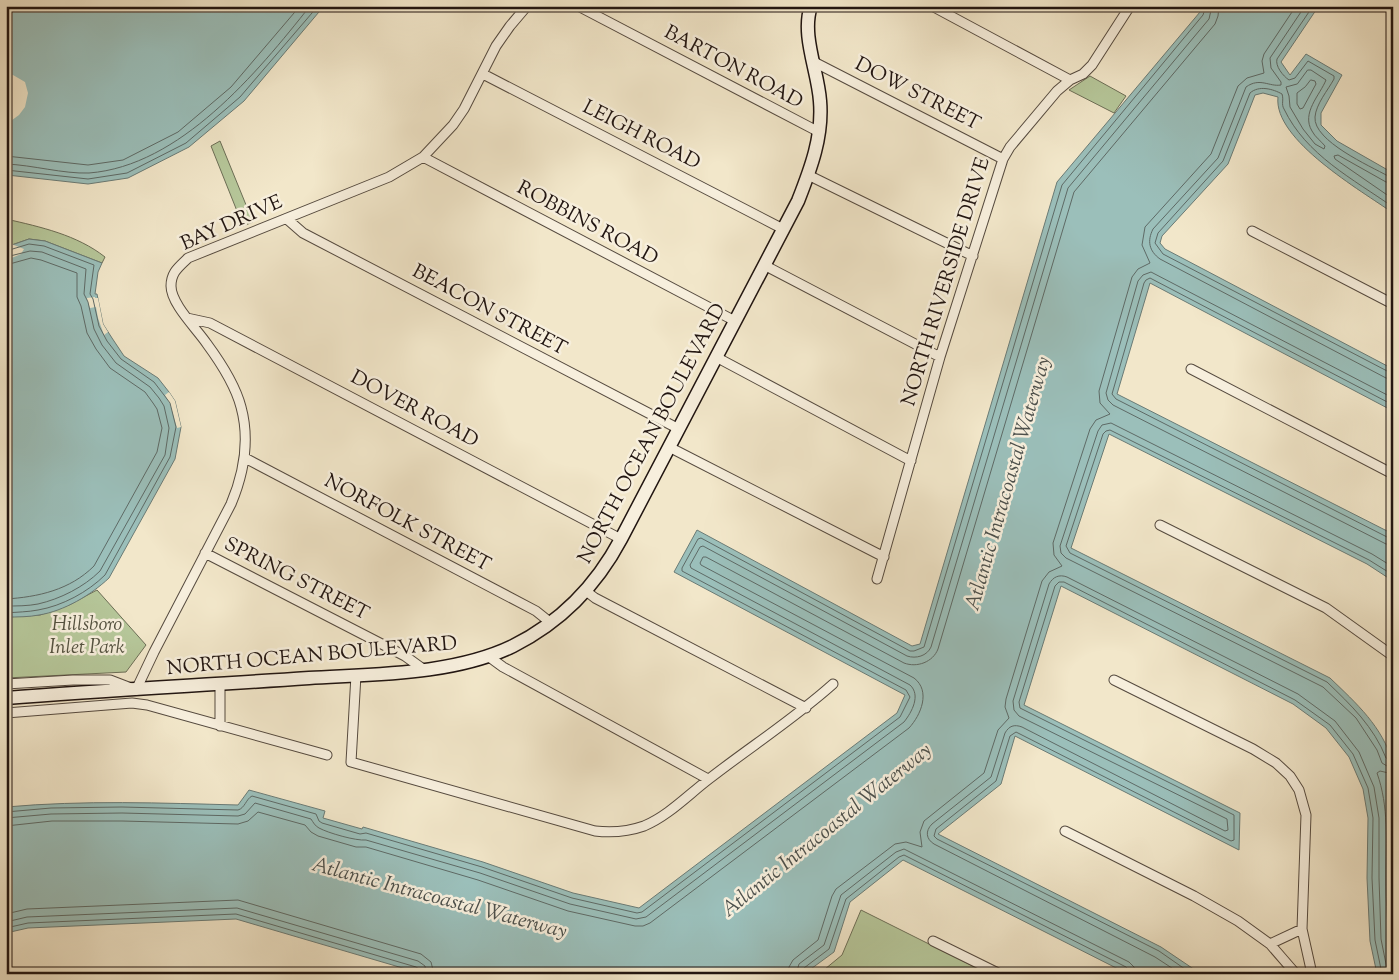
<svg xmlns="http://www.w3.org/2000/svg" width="1399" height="980" viewBox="0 0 1399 980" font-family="'Sorts Mill Goudy',serif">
<rect width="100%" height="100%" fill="#f2e7ca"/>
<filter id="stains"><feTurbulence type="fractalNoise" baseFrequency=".004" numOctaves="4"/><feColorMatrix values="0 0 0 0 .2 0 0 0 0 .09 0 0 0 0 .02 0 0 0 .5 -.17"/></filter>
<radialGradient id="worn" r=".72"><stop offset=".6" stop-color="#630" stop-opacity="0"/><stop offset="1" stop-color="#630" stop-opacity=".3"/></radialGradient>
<path fill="#b6c79a" stroke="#6c6e56" d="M1090,76l36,20 -12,17 -45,-23z
M220,141l33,81 -10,4 -32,-80z
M6,219c35,8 71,16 99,38l-3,6 -57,-22 -16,-2 -23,8z
M97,590l49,55 -20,27 -120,6 1,-61 33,-2 29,-10z
M861,910l128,64h-170l23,-19z"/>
<path fill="#9bbfba" stroke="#6a7b76" d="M6,6h318l-80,95 -55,46 -61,31 -40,6 -81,-9 -1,4z
M1201,6h120l-7,7 -33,49 9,13 16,-21 36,21 -21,38v12l16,16 56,32v40c-31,-22 -120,-73 -115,-116l-15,-4 -8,2 -27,69 -66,72 -2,7 5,6 228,120v42l-243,-128 -33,111 276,140v47l-26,-17 -258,-130 -38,114 259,130c27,26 52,48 63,85v211h-16l-7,-33 -3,-63 1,-60 -5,-29 -14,-32 -23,-29 -33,-24 -232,-118 -37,119 216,108 -1,37 -224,-114 -14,48 -63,50 223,113 40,27h-73l-225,-114 -53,42 -16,50 -30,22h-381l-187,-55 -208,9 -22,5v-126c78,-7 155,-4 232,-2l11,-15 76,21 -2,7 39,11 1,-2 120,35 90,31 66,15 258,-195 8,-18 -231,-123 23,-42 215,116 8,-2 137,-462 143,-170z
M29,239l16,2 57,22 -4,9 -3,22h2l6,30 9,14 12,18 34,22 11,14 6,9 6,26 -6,32 -66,119c-18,17 -45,33 -70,37 -10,2 -22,2 -32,2l-1,2v-372z"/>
<path fill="#f2e7ca" d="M6,74l7,1 12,7 3,11 -3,14 -6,8 -11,8 -2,58z
M9,243l15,6 -3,5 -14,6 -1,-16z
M95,297v1h3l5,26 5,8 -4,3 -6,-17 -2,-11 -6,1 -2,-5 -1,-5z
M169,392l6,9 6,26 -4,1 -7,-24 -5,-9z"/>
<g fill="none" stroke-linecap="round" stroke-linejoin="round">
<path stroke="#5e6a66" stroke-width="1" d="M1305,6l-35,52 1,10 10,14v3c-12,2 -21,-8 -35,2l-28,71 -65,71c-6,12 -4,22 7,30l226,119 7,1
M1313,6l-36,53c-2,7 6,17 12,21l6,-2 13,-17 26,15v3c-6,11 -18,25 -19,38 -2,24 55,49 73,59l5,1
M1308,70h3l15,10c-6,15 -25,33 -14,51 3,6 9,10 13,15l-1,3 -9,-5 -12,-15 -13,-22 -1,-11 -3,-9 11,-3z
M1311,80l4,1 1,3 -13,24 -3,1 -3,-5v-11l8,-6z
M6,156l82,9 35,-5 55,-28 53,-45 69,-81
M6,164c27,1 57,10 83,9 91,-7 168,-100 221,-167
M6,170l82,9 39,-6 59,-30 54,-46 78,-91
M1393,183l-7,-1 -48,-27 -4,1 1,3 58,40
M1393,207c-40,-28 -87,-52 -109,-98 -3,-5 0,-9 -2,-15 -9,-5 -23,-9 -32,-1l-27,68 -65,72 -3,10 8,11 226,118 4,1
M6,251l23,-7 15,2 50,19 -4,29 3,5 6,27 8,15 14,18 33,23 10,13 6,8 6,24 -6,30 -65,118c-17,17 -43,31 -67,35 -10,2 -21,2 -32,3
M6,257l24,-6 12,1 44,17 -2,25 4,8 6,27 8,16 14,18 34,24 9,11 5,8 5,22 -4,27 -65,116c-16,16 -40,28 -62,33 -10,2 -22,2 -32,2
M6,265l25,-7 10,2 36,13v24l4,9 6,27 9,16 14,19 35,24 8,11 4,6 5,19 -5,24 -63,114c-24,24 -56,31 -88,33
M1393,398l-242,-126 -8,3 -5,6 -32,112 2,7 5,5 273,139 7,1
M1393,405l-243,-127 -4,2 -2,3 -32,111 4,5 273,139 4,1
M1393,567l-21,-13 -261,-131 -9,2 -4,6 -38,115 1,7 5,5 257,129 33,31 21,32 5,13 5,3 6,1
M1393,575l-24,-15 -259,-130 -4,1 -3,3 -37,112 4,7 257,129c24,23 47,45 59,76l7,2
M1393,774l-13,-3 -3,2c12,34 9,68 9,103 0,27 1,54 7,81
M6,812l45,-4 71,-1 116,3c7,-2 8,-11 14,-14l64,18 3,7 3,2 38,11 6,-1 116,34 90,31 65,15 5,-1 258,-195 10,-20 -4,-7 -224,-119v-3l16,-29 3,-1 209,113h4l10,-4 138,-462 141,-170 3,-9
M6,818l45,-4 71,-1 116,3 7,-2 10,-11 56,16c2,3 4,7 8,9 9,5 37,13 47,12l114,33 90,31 66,15 10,-2 258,-195c8,-10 17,-27 6,-37l-219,-117 -1,-3 10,-18 3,-1 204,110c9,3 20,0 24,-9l137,-459 141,-169 3,-13
M6,826l46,-5h70l116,3 10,-3 10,-9 47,13 6,7 7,4 38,11h10l112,33 90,31 67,15h8l7,-3 259,-195c12,-13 22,-37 5,-50l-213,-113 -1,-2 3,-6h3l198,106c13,5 29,-1 34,-14l136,-457 141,-168 3,-8 1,-10
M6,914l21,-5 211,-9 183,54 10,8 3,12
M6,922l21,-5 210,-9 181,53 7,5 1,8
M6,928l22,-5 208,-9 180,53 3,2 1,5
M788,974l1,-7 4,-7 25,-20 14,-44 4,-7 59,-45 11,-2 16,5 -2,-15 4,-11 60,-48 14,-43 11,-12 -4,-11 1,-8 36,-118 7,-9 13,-6 -8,-11 -1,-12 37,-114 6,-9 14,-6 -10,-11 -1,-12 33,-114 6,-8 12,-6 -8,-18 3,-18 66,-73 27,-68 9,-8 17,-5 -2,-12 2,-7 32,-48
M796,974l3,-10 25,-19 17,-50 55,-43 8,-3 225,113 5,5 2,7
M802,974l2,-6 25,-19 17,-50 53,-42 5,-2 222,112 3,3v4
M1181,974l-26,-17 -221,-113c-8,-5 -9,-13 -2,-20l59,-47 14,-44c4,-7 9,-9 17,-6l203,104 3,-1 -1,-11 -208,-103 -5,-6 -1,-9 36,-117c4,-7 10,-10 18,-7l231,117 37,27 24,31 15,35 5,31v60l2,61 7,35
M1192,974l-33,-23 -222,-112 -3,-3 2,-7 60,-48 14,-45 6,-4 215,109 3,-1v-25l-214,-107 -1,-6 36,-116 4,-4h5l231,118 35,25 23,29 15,34 5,30 -1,60 3,62 7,34"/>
<defs>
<path id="minor" d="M578,6l241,126
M932,6l138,74
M814,62l189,97
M483,74l300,155
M423,157l312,164
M808,175l165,81
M287,219l16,14 376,196
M1252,231l141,73
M764,265l176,92
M187,318l23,5 411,216
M716,357l195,104
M1191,369l202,105
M669,447l215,110
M245,458l291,153 15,12
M1160,525l166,83 67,48
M205,553l200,103 18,13
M877,579l63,-222 63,-198 7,-12 47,-56 13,-11 13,-6 9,-9 38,-59
M586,591l9,7 211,110
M488,656l15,11 205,112
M356,675l-5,87 244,69c17,2 32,1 49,-5 24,-10 44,-31 65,-47 41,-32 85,-60 124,-95
M1114,680l139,69 23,14 14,13 9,14 7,25 -4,114 10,45
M6,684l67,-4h37l26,10 18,-38 77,-148c13,-31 19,-64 10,-97 -6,-23 -20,-44 -34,-63 -10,-15 -36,-40 -36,-58 0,-14 8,-19 17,-28l201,-81 34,-20 30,-32 11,-16 32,-63 14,-20 17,-20
M6,713l126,-10 15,2 180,50
M220,726v-42
M1065,831l129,65 44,25 32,23 26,30
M933,941l67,33
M1270,944l32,-15"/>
<path id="secondary" d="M6,698c101,-8 202,-13 303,-20 65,-4 144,-3 204,-32 48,-24 83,-60 108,-107l177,-338c13,-33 25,-65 22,-100 -2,-30 -19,-66 -9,-95"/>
</defs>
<use href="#minor" stroke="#554a3f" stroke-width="11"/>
<use href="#secondary" stroke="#211511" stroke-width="15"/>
<use href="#minor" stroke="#f7efdd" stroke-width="9"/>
<use href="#secondary" stroke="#f7efdd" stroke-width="12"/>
</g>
<g text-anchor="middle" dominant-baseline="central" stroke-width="5" stroke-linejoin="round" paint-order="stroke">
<g font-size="20" fill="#211511" stroke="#f7efdd">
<text transform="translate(733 68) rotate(28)">BARTON ROAD</text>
<text transform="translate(917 95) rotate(27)">DOW STREET</text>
<text transform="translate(641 136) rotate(27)">LEIGH ROAD</text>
<text transform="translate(232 224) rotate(-24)">BAY DRIVE</text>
<text transform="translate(587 224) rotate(28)">ROBBINS ROAD</text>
<text transform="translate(947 282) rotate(-73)">NORTH RIVERSIDE DRIVE</text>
<text transform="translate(489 311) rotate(28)">BEACON STREET</text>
<text transform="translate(414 410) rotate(28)">DOVER ROAD</text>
<text transform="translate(653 434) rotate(-62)">NORTH OCEAN BOULEVARD</text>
<text transform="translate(407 524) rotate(28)">NORFOLK STREET</text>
<text transform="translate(296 580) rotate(27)">SPRING STREET</text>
<text transform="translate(312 657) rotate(-5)">NORTH OCEAN BOULEVARD</text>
</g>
<g font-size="20" font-style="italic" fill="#555341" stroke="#f7efdd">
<text x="87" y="625">Hillsboro<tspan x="87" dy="23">Inlet Park</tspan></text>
</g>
<g font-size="21" font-style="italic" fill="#4c504c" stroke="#f7efdd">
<text transform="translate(1009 484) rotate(-74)">Atlantic Intracoastal Waterway</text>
<text transform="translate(827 831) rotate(-39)">Atlantic Intracoastal Waterway</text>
<text transform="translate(439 899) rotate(15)">Atlantic Intracoastal Waterway</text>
</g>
</g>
<rect width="1399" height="980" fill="none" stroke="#f2e7ca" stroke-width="25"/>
<rect x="8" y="8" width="1384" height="965" fill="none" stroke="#211511" stroke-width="2.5"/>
<rect x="12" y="12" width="1374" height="955" fill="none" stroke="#211511"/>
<rect width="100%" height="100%" filter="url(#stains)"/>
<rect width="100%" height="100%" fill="url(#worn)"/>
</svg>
